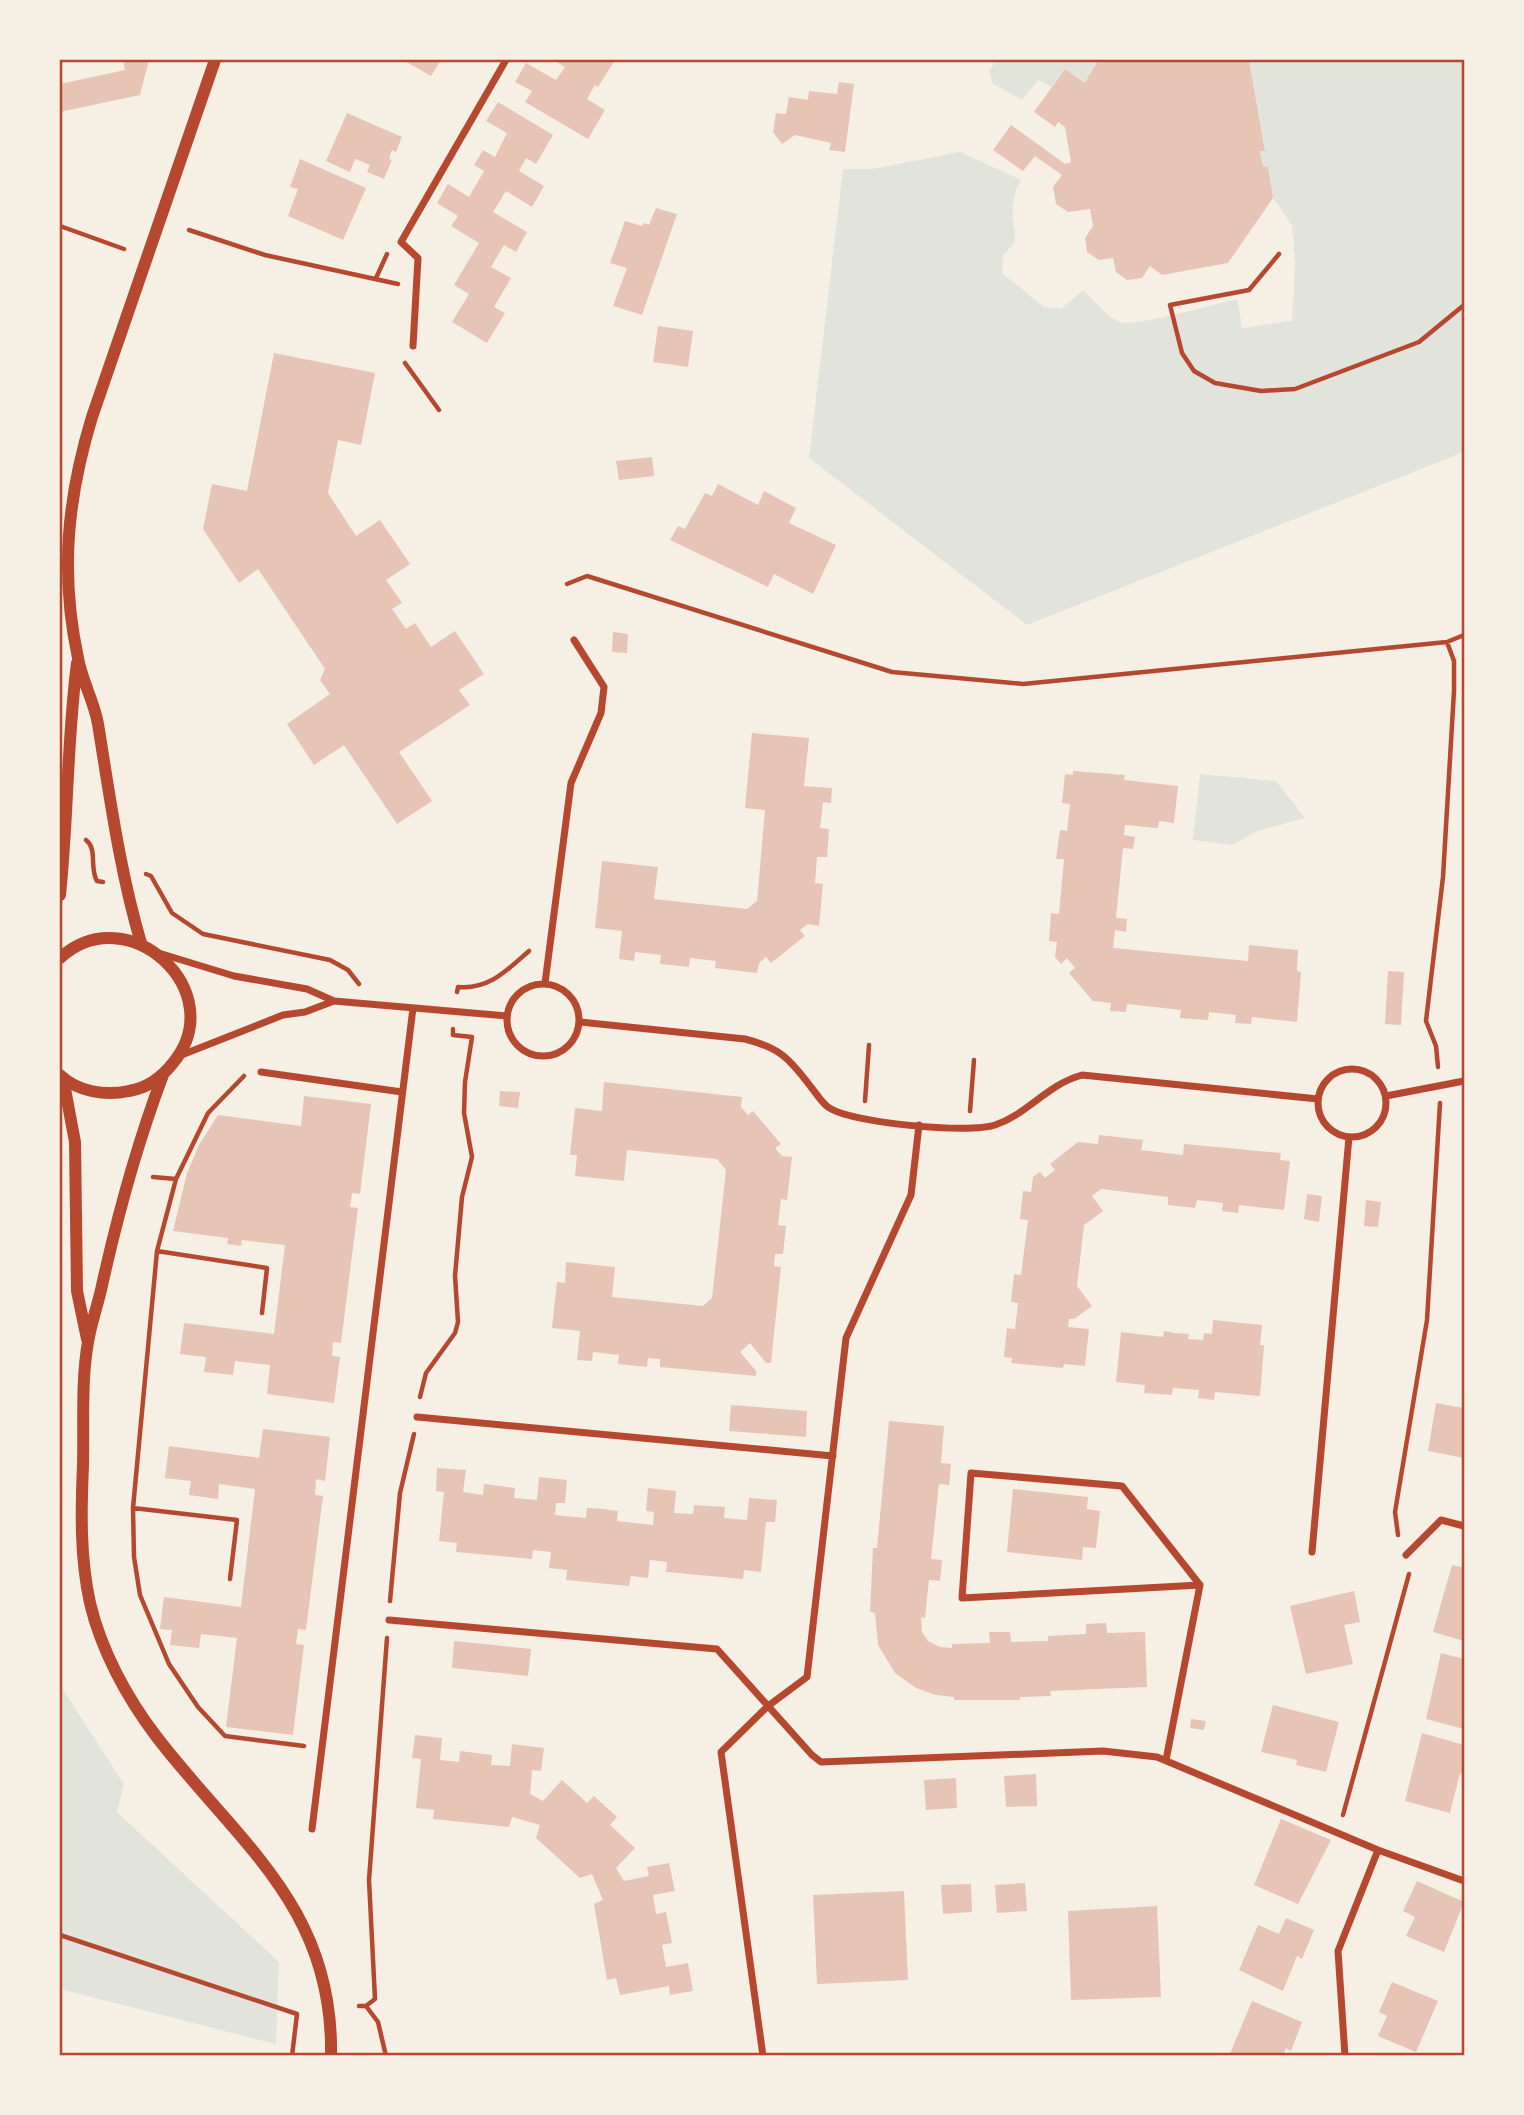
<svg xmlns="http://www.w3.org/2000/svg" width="1524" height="2115" viewBox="0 0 1524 2115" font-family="Cabin,sans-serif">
<rect width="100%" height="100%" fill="#f6efe4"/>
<path fill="#e2e4dc" d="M995,60h103l1,3 -5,1 1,5 -10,14 -20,-14 -14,18 -13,-7 -16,20 -29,-16 -4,-12z
M1249,60h215v392l-437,173 -218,-167 34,-289h29l88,-17 61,28c-13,22 -7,39 -6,63l-12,12 -1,18 42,34 17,2 22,-19c10,9 24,27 37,32 12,6 98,-19 117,-23l5,29 50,-7 3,-58 -3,-38 -19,-27 -5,-32 -5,1 -3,-16 5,-1z
M1200,774l76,7 29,37 -48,13 -25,14 -39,-5z
M60,1685l64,99 -7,28 162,150 -3,82 -216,-55z"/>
<path fill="#e6c5b7" d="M123,60h26l-9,35 -80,17v-28l65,-14z
M403,60h38l-10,16z
M553,60h62l-17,27 -3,-2 -8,14 18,11 -17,29 -63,-37 7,-11 -17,-9 11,-19 30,17 9,-13z
M1098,60h151l16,91h-5l3,16 5,-1 5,32 -45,65 -66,12 -12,-9 -8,12 -15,2 -11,-8 -3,-14 -14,2 -12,-8 -2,-14 8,-12 -3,-17 -22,3 -12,-8 -3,-17 9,-12 -27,-19 -12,15 -30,-21 18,-25 54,39 6,-2 -6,-35 -7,-5 -3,5 -21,-15 31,-43 20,14z
M839,82l15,2 -9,68 -16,-2 2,-7 -36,-8 -13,9 -9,-12 3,-19 10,1 3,-17 19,3 1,-9 28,3z
M498,102l55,33 -17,29 -10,-6 -7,13 25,15 -12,21 -26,-16 -13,21 34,20 -11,20 -12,-7 -13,22 20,11 -17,29 11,6 -18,30 -35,-21 17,-28 -15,-9 25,-42 -28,-17 7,-10 -21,-13 11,-19 21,13 15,-26 -10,-6 9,-15 12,7 12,-24 -21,-12z
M347,113l55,24 -6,15 -4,-2 -3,9 3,1 -8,19 -17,-7 3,-7 -15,-6 -5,13 -24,-11z
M300,159l66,29 -23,52 -55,-24 10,-27 -8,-2z
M656,208l21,6 -35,101 -29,-9 14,-38 -17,-5 15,-42 17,5 2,-3 5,2z
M658,326l35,5 -5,36 -35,-5z
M274,353l101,20 -14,72 -23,-5 -10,53 28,43 24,-16 30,44 -24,16 16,23 -10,6 14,20 9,-6 16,24 24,-16 29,43 -25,16 11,15 -71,47 33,49 -35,23 -53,-79 -30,20 -27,-41 43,-30 -10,-14 5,-11 -67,-100 -19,14 -36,-54 9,-45 35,7z
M652,457l2,19 -35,4 -3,-19z
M718,484l40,21 6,-14 32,17 -7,15 47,22 -23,49 -39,-20 -6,13 -98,-47 8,-14 7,3 20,-36 7,3z
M613,632l15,2 -1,19 -15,-1z
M752,733l57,5 -5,48 28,2 -1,15 -8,-1 -3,26 9,1 -2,28h-10l-2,26 8,1 -4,42 -11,-2 -8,6 5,6 -34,27 -5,-6 -7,6 -2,10 -42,-5 1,-7 -26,-3 -1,9 -29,-3 1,-9 -26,-3 -1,9 -15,-2 3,-28 -27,-3 7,-67 56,6 -4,32 93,10 10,-8 8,-91 -20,-2z
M1073,771l52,4 -1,5 54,6 -4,37 -15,-2 -1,7 -33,-3 -1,10 11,2 -2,12 -10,-1 -7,70 11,1 -1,13 -11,-2 -2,18 135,13 1,-16 49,5 -1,21 4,1 -4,50 -45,-5 -1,7 -16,-1 1,-8 -27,-3 -1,8 -28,-2 1,-8 -54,-6 -1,8 -16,-1 1,-8 -18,-2 -24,-28 6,-5 -8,-10 -6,6 -6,-7 2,-15 -8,-1 2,-28 8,1 5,-55h-8l4,-29 7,1 3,-27 -8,-1 3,-29 8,1z
M1388,971l16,1 -3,53 -16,-1z
M604,1082l138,15 -1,10 7,8 5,-4 28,33 -6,4 7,8 10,1 -5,43 -6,-1 -3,26 8,1 -3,28h-8l-1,12 7,1 -10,96h-5l-16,-20 -10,9 16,19v5l-96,-9v-8l-12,-1 -1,9 -29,-3 1,-9 -26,-3 -1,9 -15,-1 3,-29 -28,-3 5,-46 8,1 1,-21 49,5 -3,30 91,9 9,-8 14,-128 -9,-11 -90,-9 -3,31 -49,-5 2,-21h-7l5,-47 27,3z
M500,1091l20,1 -2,16 -19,-2z
M304,1096l67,8 -11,90 -8,-1 -2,14 8,1 -17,135 -8,-1 -1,14 8,1 -6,46 -67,-9 3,-29 -35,-4 -2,14 -29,-3 2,-15 -26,-3 4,-31 90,11 11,-89 -43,-5 -1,6 -14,-2 1,-6 -55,-7 14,-58 12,-28 19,-30 83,11z
M1099,1135l44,5 -2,10 42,5 1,-11 97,9 -1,7 10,1 -6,49 -45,-5 -1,8 -16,-2 1,-8 -26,-3 -2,8 -27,-3v-8l-67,-8 -9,7 11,15 -19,14 -7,61 15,20 -18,13h-5l-1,8 21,2 -4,37 -21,-2 -1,4 -52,-5 1,-5 -8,-1 3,-29 8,1 3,-26 -7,-1 3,-28 7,1 7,-55 -8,-1 3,-28 8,1 2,-15 7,-5 5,6 10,-8 -5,-6 28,-22 20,2z
M1307,1194l15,2 -3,26 -15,-3z
M1366,1200l15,2 -3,25 -14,-1z
M1213,1320l49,5 -2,20h4l-4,51 -45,-4 -1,8 -16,-2 1,-8 -26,-2 -1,7 -28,-2 1,-8 -29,-3 5,-50 42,5 1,-6 11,2 14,1 -1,5 15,1 1,-7 8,1z
M1436,1403l28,5v50l-36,-7z
M731,1405l76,6 -1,26 -77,-6z
M889,1421l55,5 -3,37 10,1 -2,21 -10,-1 -8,75 11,1 -2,21 -11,-1 -4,38 -4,-1 1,15 6,9 12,6 12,1v-4l38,-1 -1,-11h21l1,10 37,-1v-5l38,-2v-10l20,-1 1,10 38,-1 2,55 -97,4 1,5 -31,1v3h-66v-3l-18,-2 -20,-7 -21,-15 -17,-28 -3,-32 -5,-1 3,-64h4z
M263,1429l67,8 -5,44 -9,-2 -1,16 8,1 -17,134 -8,-1 -2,15 8,1 -11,90 -67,-8 11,-89 -36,-4 -2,14 -29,-3 2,-15 -12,-1 4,-32 77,10 14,-118 -36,-5 -1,15 -29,-4 2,-14 -26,-3 4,-32 90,12z
M437,1468l29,2 -3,22 20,3 1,-11 31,4 -1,10 23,2 2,-23 28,3 -2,23h-9l-1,12 31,3 1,-10 16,1 15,2 -1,10 36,4 1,-13 -8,-1 2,-23 28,3 -2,22 19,1 1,-9 31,2 -1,11 23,2 2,-22 28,2 -2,22h-9l-5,50 -17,-2 -1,9 -77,-7 1,-10 -17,-2 -2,18 -17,-2 -2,10 -63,-6 1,-10 -18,-2 2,-16 -18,-2 -1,9 -76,-7 1,-9 -18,-2 5,-49 -8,-1z
M1013,1489l75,8 -1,12 13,2 -4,37 -13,-1 -1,13 -75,-8z
M1452,1565l12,3v73l-31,-9z
M1354,1591l6,31 -16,3 9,39 -47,10 -16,-68z
M454,1641l77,8 -3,27 -76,-8z
M1441,1653l23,6v70l-38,-10z
M1273,1705l66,17 -13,50 -30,-7 1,-5 -36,-8z
M1191,1719l15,2 -2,9 -14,-2z
M1422,1733l42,12v30l-4,-2 -10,40 -45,-12z
M415,1735l27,3 -2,22 19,2 1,-11 32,4 -1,10 19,1 2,-22 32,4 -3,23 -9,-1 -2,24 13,7 19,-21 25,23 7,-7 11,10 12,11 -7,8 25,23 -19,20 8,13 25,-5 -2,-9 22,-4 6,28 -22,4 3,19 10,-2 6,31 -10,2 4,22 22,-4 5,28 -23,4 -1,-9 -49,9 -4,-17 -9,2 -13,-76 9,-4 -11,-26 -12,4 -44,-40 4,-13 -28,-8 -3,10 -76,-8 1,-9 -18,-2 5,-49 -9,-1z
M1036,1774l1,32 -31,1 -2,-31z
M956,1778l1,30 -31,2 -2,-30z
M1281,1819l50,21 -33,64 -44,-19z
M1417,1881l47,21 -20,50 -38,-16 9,-19 -12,-6z
M1025,1883l2,28 -30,2 -2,-28z
M971,1884l1,28 -29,2 -2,-29z
M904,1891l4,89 -91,4 -4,-89z
M1157,1906l4,91 -90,3 -3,-89z
M1286,1918l28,12 -12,29 -5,-3 -14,35 -44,-21 19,-45 21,9z
M1392,1982l46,19 -22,51 -38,-16 9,-20 -8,-4z
M1252,2001l50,21 -11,29 -5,-3 -3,8h-54z"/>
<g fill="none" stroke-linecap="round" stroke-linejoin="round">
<path stroke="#b5482f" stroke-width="4.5" d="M60,226l64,23
M189,230l76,25 133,29
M1279,254l-30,36 -79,15 12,48 12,18 21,12 46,8 34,-2 124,-47 45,-37
M376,278l11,-24
M405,363l34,47
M567,584l20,-8 305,96 131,12 424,-42 17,-7
M86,840c12,9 3,28 11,41l6,1
M146,874l5,2 21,37 31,21 127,26 18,10 11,14
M457,992l1,-5c31,3 49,-17 71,-36
M1438,1067l-2,-21 -10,-25 17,-144 11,-186v-30l-7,-19
M865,1101l4,-56
M970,1111l4,-51
M153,1177l23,2 -19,72
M176,1179l32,-66 36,-37
M262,1313l5,-45 -110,-17 -24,257 1,49 6,38 29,69 29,43 27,29 79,10
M420,1397l6,-24 29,-40 3,-11 -3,-46 7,-79 10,-40 -8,-44 1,-31 7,-45 -19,-2v-6
M133,1508l104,12 -7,59
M1398,1535l-3,-23 32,-192 13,-217
M390,1601l10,-108 14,-59
M1343,1815l66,-241
M60,1935l237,79 -5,42
M359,2006h7l9,-7 -6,-119 18,-242
M366,2006l12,16 8,34"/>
<path stroke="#b5482f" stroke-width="7" d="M413,346l5,-88 -17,-16 105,-182
M162,954l72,22 73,13 27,12 173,15
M545,983l26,-200 30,-70 3,-26 -30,-47
M507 1020a36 36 0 1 1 72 0a36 36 0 1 1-72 0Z
M580,1022l165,17c35,9 44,19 66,48 5,6 10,15 17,20 21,16 142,27 167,18 33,-11 51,-40 87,-50l236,24
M179,1056l104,-41 22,-3 29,-11
M1318 1103a34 34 0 1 1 68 0a34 34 0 1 1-68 0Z
M261,1072l141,20
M1386,1096l78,-15
M417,1417l416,39
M1312,1552l37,-415
M1406,1555l35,-35 23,6
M389,1620l328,29 95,106 9,7 282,-11 54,6 221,93 86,31
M1166,1760l34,-175 -78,-99 -151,-13 -9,125 238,-13
M312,1829l101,-821
M763,2056l-42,-304 47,-46 39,-29 39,-339 65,-143 8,-70
M1345,2056l-7,-105 40,-101"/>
<path stroke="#b5482f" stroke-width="12" d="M60,895c8,-77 7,-155 17,-232
M141,943c-21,-71 -31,-145 -43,-219 -4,-23 -16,-43 -20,-66 -18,-84 -11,-159 14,-241l123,-357
M60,958c68,-62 172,34 113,105 -11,14 -26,25 -44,28 -24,5 -51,1 -69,-16
M163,1075c-26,69 -46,142 -62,215 -4,17 -10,34 -13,52 -7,39 -4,83 -5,123 -2,46 -3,93 7,138 11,47 37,95 66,133 81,106 178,170 175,320
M63,1078l12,64 2,149 10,48"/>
</g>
<rect width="1524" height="2115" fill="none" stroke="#f6efe4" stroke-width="122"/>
<rect x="61" y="61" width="1402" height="1993" fill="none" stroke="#b5482f" stroke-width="2.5"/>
</svg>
